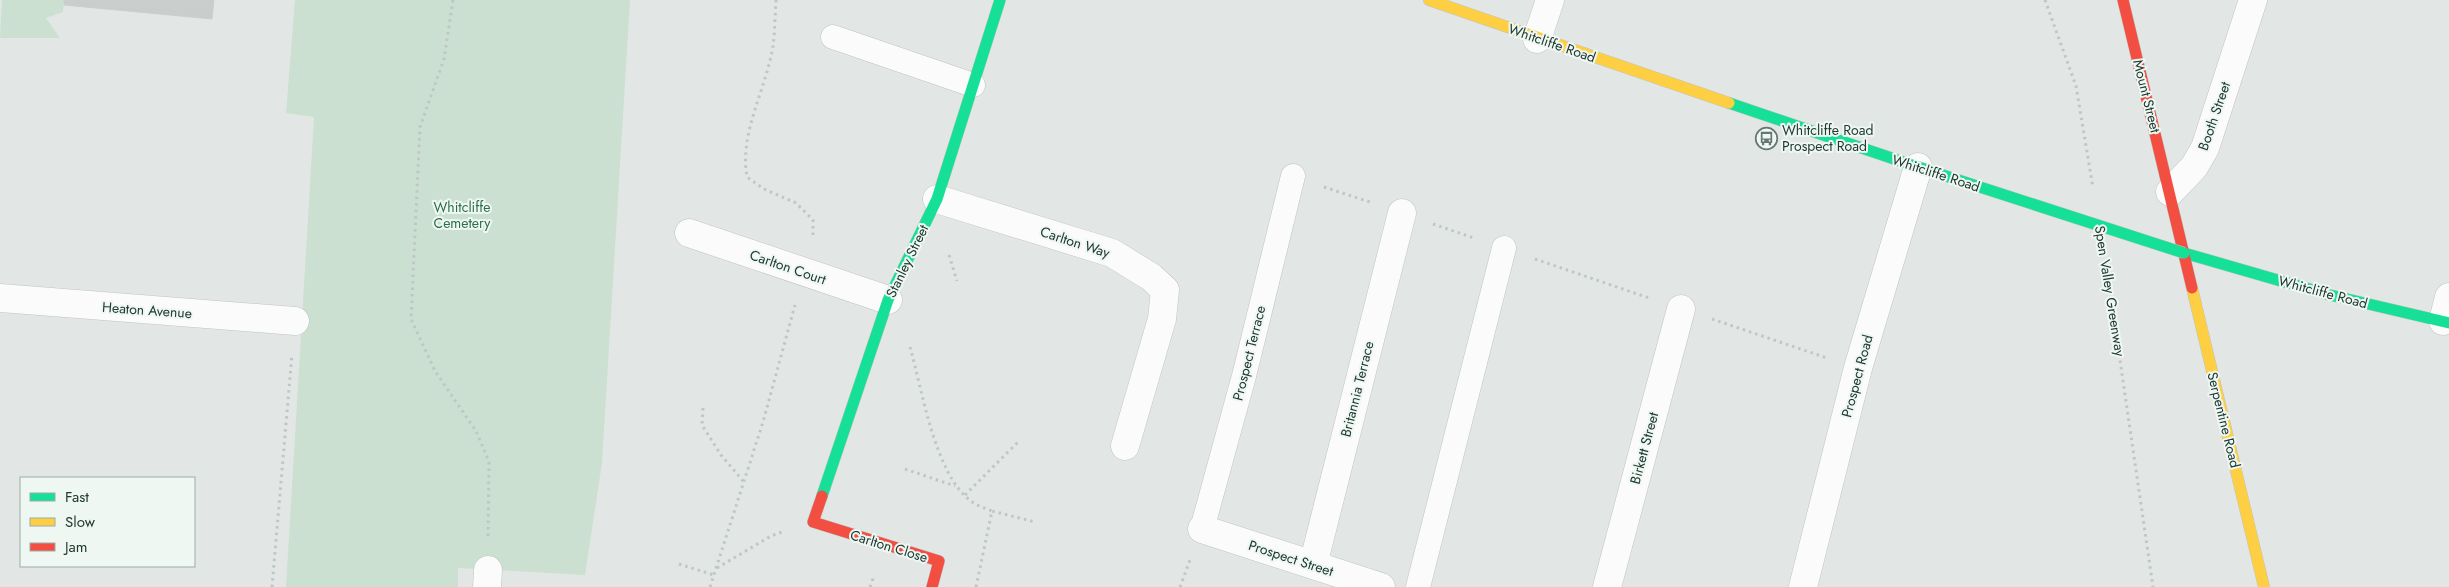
<svg xmlns="http://www.w3.org/2000/svg" width="2449" height="587" viewBox="0 0 2449 587" font-family="Jost,sans-serif">
<rect width="100%" height="100%" fill="#e2e7e5"/>
<path fill="#cbe0d1" d="M2,0h62l-1,12 -17,6 14,20h-60z
M295,0h335l-28,463 -17,112 -127,-7v19h-172l28,-470 -28,-4z"/>
<path fill="#c9cecc" stroke="#cbd0ce" d="M64,0h150l-2,19 -148,-14z"/>
<g fill="none" stroke-linecap="round" stroke-linejoin="round">
<defs>
<path id="lane" d="M833,37l140,48
M1202,529l42,-153 49,-200
M1418,587l86,-339"/>
<path id="street" d="M1537,39l13,-39
M2170,192l24,-25 11,-19 48,-148
M937,199l175,54 39,24 14,13 -3,29 -37,127
M689,233l199,67
M0,298l295,23
M2443,321l6,-24
M1202,529l179,58
M1313,565l89,-352
M487,587l1,-17
M1607,587l74,-278
M1803,587l55,-219 60,-201"/>
<path id="fast" d="M1729,103l189,64
M2184,253l146,42 119,28
M822,496l66,-196 49,-101 63,-199"/>
<path id="slow" d="M1429,0l300,103
M2192,288l72,299"/>
<path id="jam" d="M2123,0l69,288
M822,496l-9,26 126,39 -7,26"/>
</defs>
<use href="#lane" stroke="#bfc4c2" stroke-width="25"/>
<use href="#street" stroke="#bfc4c2" stroke-width="29"/>
<use href="#fast" stroke="#bec5c2" stroke-width="12"/>
<use href="#slow" stroke="#bec5c2" stroke-width="12"/>
<use href="#jam" stroke="#bec5c2" stroke-width="12"/>
<path stroke="#bfc7c5" stroke-width="3" stroke-dasharray="2.5 4" stroke-linecap="butt" d="M453,0l-9,59 -24,68 -9,192 24,52 41,60 13,31 -1,75
M776,0c-1,15 -1,31 -3,46 -7,44 -34,87 -26,131l17,12 32,14 17,17v19
M2045,0l31,86 17,102
M1324,187l46,15
M1433,224l41,14
M949,255l8,26
M1535,259l114,39
M2106,264l47,323
M1712,319l115,39
M910,347c12,42 25,128 61,154 6,5 14,7 21,10
M703,408l-1,17 19,30 23,27
M905,469l50,17
M965,495l54,-54
M679,564l35,11
M717,568l54,-32 11,-4
M272,587l20,-233
M710,587l53,-165 32,-117
M870,587l4,-11
M976,587l16,-76 43,11
M1180,587l10,-27"/>
<use href="#lane" stroke="#fbfbfb" stroke-width="24"/>
<use href="#street" stroke="#fbfbfb" stroke-width="28"/>
<use href="#fast" stroke="#16e098" stroke-width="11"/>
<use href="#slow" stroke="#ffcf43" stroke-width="11"/>
<use href="#jam" stroke="#f24e42" stroke-width="11"/>
<defs>
<path id="fast-bridge" d="M1918,167l266,86"/>
</defs>
<use href="#fast-bridge" stroke="#bec5c2" stroke-width="12" stroke-linecap="butt"/>
<use href="#fast-bridge" stroke="#16e098" stroke-width="11"/>
</g>
<defs>
<symbol id="bus-ring" viewBox="-11 -11 22 22"><circle r="9.5" fill="#eff7f3" stroke="#647771" stroke-width="1.5"/><path d="M-5-6H5V4H4V6H2V4H-2V6H-4V4H-5ZM-3.5-4V0h7V-4ZM-3.5 1.2v1.5H-2V1.2ZM2 1.2v1.5H3.5V1.2Z" fill="#647771"/></symbol>
</defs>
<g fill-rule="evenodd">
<use href="#bus-ring" x="1754" y="126" width="25" height="25"/>
</g>
<g text-anchor="middle" dominant-baseline="central" stroke-width="4" stroke-linejoin="round" paint-order="stroke">
<g font-size="14" fill="#203a32" stroke="#eff7f3">
<text transform="translate(1552 43) rotate(19)">Whitcliffe Road</text>
<text transform="translate(2147 96) rotate(76)">Mount Street</text>
<text transform="translate(2214 116) rotate(-71)">Booth Street</text>
<text transform="translate(1936 173) rotate(18)">Whitcliffe Road</text>
<text transform="translate(1075 242) rotate(18)">Carlton Way</text>
<text transform="translate(907 261) rotate(-64)">Stanley Street</text>
<text transform="translate(788 267) rotate(19)">Carlton Court</text>
<text transform="translate(2110 291) rotate(81)">Spen Valley Greenway</text>
<text transform="translate(2323 292) rotate(15)">Whitcliffe Road</text>
<text transform="translate(147 310) rotate(4)">Heaton Avenue</text>
<text transform="translate(1249 353) rotate(-76)">Prospect Terrace</text>
<text transform="translate(1857 376) rotate(-75)">Prospect Road</text>
<text transform="translate(1357 389) rotate(-76)">Britannia Terrace</text>
<text transform="translate(2224 420) rotate(76)">Serpentine Road</text>
<text transform="translate(1644 448) rotate(-75)">Birkett Street</text>
<text transform="translate(889 546) rotate(17)">Carlton Close</text>
<text transform="translate(1291 558) rotate(18)">Prospect Street</text>
</g>
<g font-size="14" fill="#203a32" stroke="#eff7f3" text-anchor="start">
<text x="1782" y="130">Whitcliffe Road<tspan x="1782" dy="16">Prospect Road</tspan></text>
</g>
<g font-size="14" fill="#2b6f44" stroke="#eff7f3">
<text x="462" y="207">Whitcliffe<tspan x="462" dy="16">Cemetery</tspan></text>
</g>
</g>
<rect x="20" y="477" width="175" height="90" fill="#eff7f3" stroke="#9caba6"/>
<rect x="30" y="493" width="25" height="8" fill="#16e098" stroke="#9caba6"/>
<text x="65" y="502" font-size="15" fill="#203a32">Fast</text>
<rect x="30" y="518" width="25" height="8" fill="#ffcf43" stroke="#9caba6"/>
<text x="65" y="527" font-size="15" fill="#203a32">Slow</text>
<rect x="30" y="543" width="25" height="8" fill="#f24e42" stroke="#9caba6"/>
<text x="65" y="552" font-size="15" fill="#203a32">Jam</text>
</svg>
